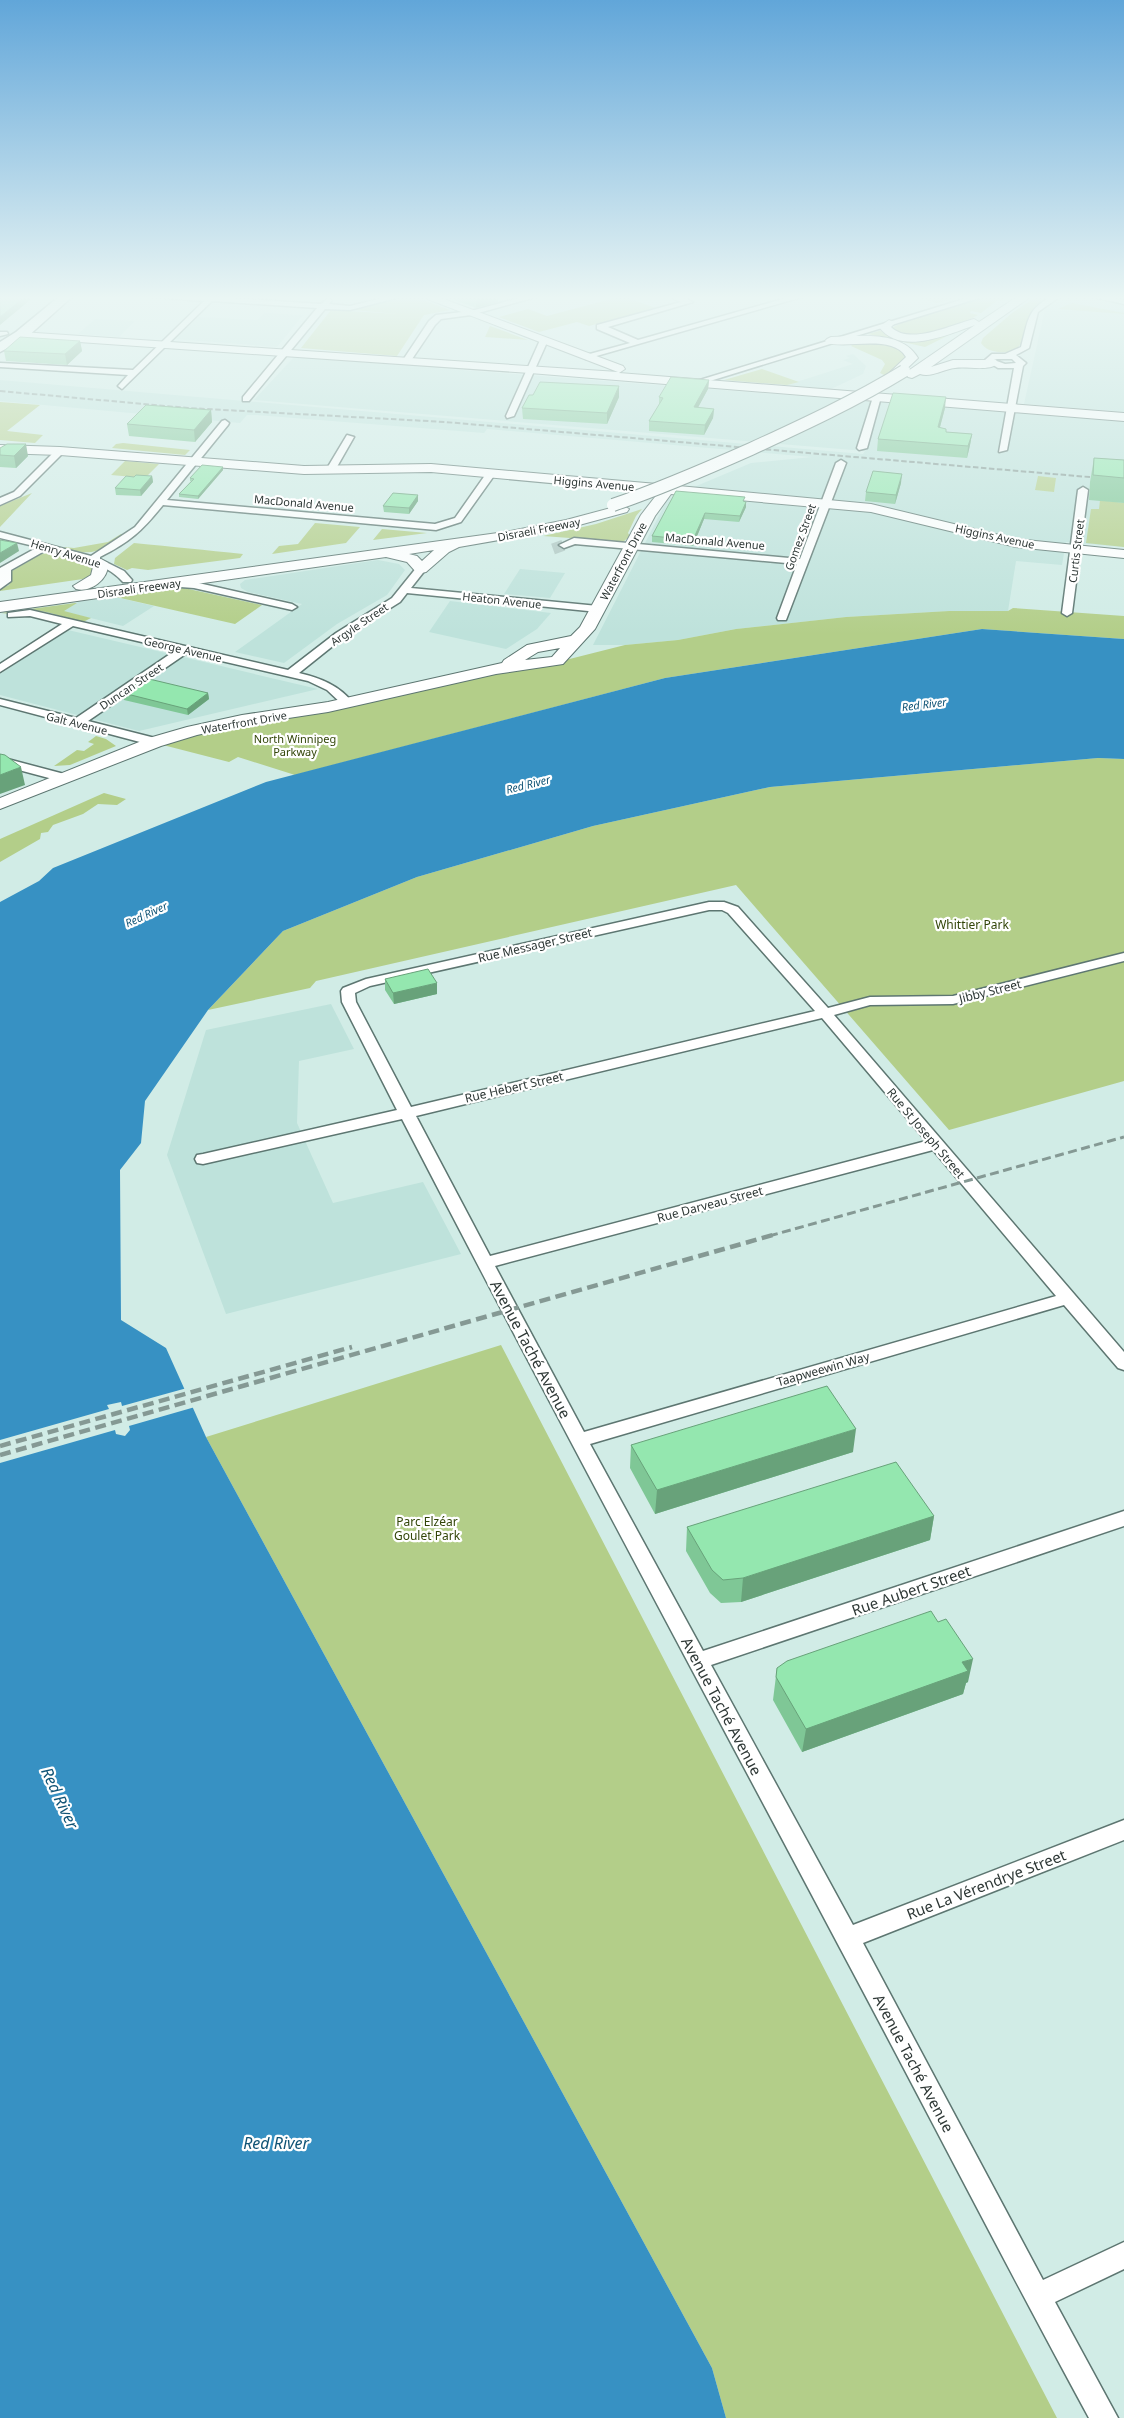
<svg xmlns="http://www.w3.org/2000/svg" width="1124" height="2418" viewBox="0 0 1124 2418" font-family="'Noto Sans',sans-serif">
<rect width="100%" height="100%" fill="#d1ece6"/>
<path fill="#bee2db" d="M1073,295l51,10v107l-100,-8 21,-95z
M265,313l38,2 -26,32 -103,-8 25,-22 58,3z
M95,319l40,2 -16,16 -41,-3z
M853,354l13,12 -3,8 -32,15 -44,-4 66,-21 -10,-4 7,-2 -4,-2z
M294,357l830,64v126l-58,-5 -4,23 -46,-4 -8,50h-59l-103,6 -110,12 -58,11 -53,5h-32l75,-147 83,-35 61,-6 -325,-28 -3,4 -228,-18h-9l-7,8 -240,-22v-21l863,74 2,-3 -611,-51z
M378,560l21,4 6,6 -18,25 -50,29 -53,39 -49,-11 67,-48 -54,-12 -7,-4 -1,-4 5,-4z
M520,569l45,4 -15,25 -46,-4z
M115,597l39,9 -31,20 -61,-15 16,-9z
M450,601l101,12 -14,16 -31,20 -77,-17z
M68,630l250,59 -179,42 -139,-36v-21z
M331,1004l23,45 -55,12 -2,62 36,80 90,-21 38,72 -235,60 -59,-159 39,-125z"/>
<path fill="#b3ce89" d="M910,295h58l-31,8z
M994,295h17l-10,6 -3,-1 -17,13 -10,-2 -1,2 8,2c-28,16 -52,26 -85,15v-3l11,-5z
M1039,295h14c-6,5 -15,7 -19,13 -11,17 -4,48 -36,44 -7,-1 -13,-3 -17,-9l2,-5 29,-25z
M412,296l38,14 -26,5 -27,41 -96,-8 30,-38 68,4 -47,-4z
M622,296l34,12 -67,18 -12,-4 -38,10 -40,-15 29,-8 19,7z
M1072,303l52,10v1l-66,-5z
M490,326l38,14 -43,-3z
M882,330l14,7 57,-4 -28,14 -57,-13z
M875,342l22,5 11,9 -22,20 -6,-3 5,-9 -3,-4 -31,-14 3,-3z
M762,369l37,13 -12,3 -63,-5z
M0,402l40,3 -33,26 36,4 -8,8 -35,-3z
M123,443l67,7 -5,5 -73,-7 4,-4z
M125,461l34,3 -14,14 -34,-3z
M1038,476l18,2 -2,14 -19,-2z
M32,493l-32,34v-21z
M1100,500l24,3v44l-38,-4 5,-34h8z
M642,509l-6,7 -8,17 2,3 -7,6 -80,-6 53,-12z
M315,523l45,4 -14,16 -74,11 7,-8 19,-2z
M382,529l45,4 -54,7z
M121,534l3,1c-24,16 -31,23 -61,12l11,1 34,-6z
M134,543c40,4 71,7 109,11l-3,4 -92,12 -16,-2 -5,2 -13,-6 1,-6z
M51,552l41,16 3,5 -12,6 -83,12v-2l9,-4 2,-4 -2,-6 3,-4 29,-17z
M184,588l78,17 -27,19 -119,-27z
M75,603h2l-13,8 27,7 -8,4c-16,-4 -34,-11 -51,-12 -11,0 -20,5 -31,3z
M1013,608l111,8v23l-142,-10 -317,49 -370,97 -57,-18 -9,5 -66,-17 55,-17 273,-53 35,-5 99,-25 53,-5 58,-11 110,-12 103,-6h59z
M96,736l10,3 10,7 -46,19 -16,1 23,-16 7,1 10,-7 -6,-2z
M1098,758l26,1v322l-175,49 -213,-245 -420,96 -6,7 -102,22 75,-79 134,-54 176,-51 177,-39z
M104,793l22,6 -9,6 -19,-1 -15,10 -30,11 -5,7 -7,1 -1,6 -40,23v-23z
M501,1345l556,1073h-331l-14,-50 -506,-931z"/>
<path fill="#3791c3" d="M982,629l142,10v120l-26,-1 -328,29 -177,39 -176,51 -134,54 -75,79 -63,91 -4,42 -21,27 1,150 45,28 40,89 506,931 14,50h-726v-1516l39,-21 14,-13 213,-86 399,-104z"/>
<path fill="#d1ece6" d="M187,1388l8,19 -66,19 1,4 -5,6 -9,-2 -1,-4 -115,33v-23l109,-31 -2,-4 14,-3 1,4z"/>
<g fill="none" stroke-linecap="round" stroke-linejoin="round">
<path stroke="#b0c8c3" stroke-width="11" stroke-dasharray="11 5.5" stroke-linecap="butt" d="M553,549l11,-4"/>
<defs>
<path id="street" d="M148,295h70l-2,2 105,7 7,-6 4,2 -3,4 21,2 45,-11h13l-58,15 -25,-1 -76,92h-6v-4l74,-89 -105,-7 -90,88 -4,-3 10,-11 -128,-8v-4l133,7 71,-69 -52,-4z
M530,295h13l-72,20 -30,4 -6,6 -25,37 -7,-2 26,-39 7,-6 35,-4z
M666,295h11l16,7 -85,25 30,13 159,-45h12l-223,64v-4l44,-12 -33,-14v-4l84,-23z
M977,295h12l-292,90 -7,-2z
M1053,295h9l-24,17 -9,36 -13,7 10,8 -3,3 -16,84 -8,2 15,-84h-16l-13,-8 7,-6h13l16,-7c8,-29 5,-36 32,-52zM997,359h15l4,4 -11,1 -11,-4z
M1085,295h15l24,5v4z
M0,332h7l1,2 -8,2z
M541,338l7,2 -34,76 -7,2 -1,-2z
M877,394l4,3 -14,51 -8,2 -2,-2 16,-51z
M225,420l4,3 -1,2 -61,75 268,24 20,-6 33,-47 8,2 -35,49 -25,8 -273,-25c-21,26 -33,37 -63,52v2l24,12 8,9 -1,2h-8c-17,-20 -50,-26 -75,-33l-37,21v11l-11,8v-21l38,-21 -38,-9v-6l91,24 44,-29 87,-106z
M347,435l7,2 -20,35h-6l-2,-2z
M57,449l8,2 -45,45 -20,9v-7l14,-6z
M841,460l5,3 -60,157h-8l-1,-2 20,-54 -222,-20 -11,4 -5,-3 15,-7 226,21 36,-96z
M1083,487l5,3 -16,123 -5,3 -5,-3 16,-123z
M421,566l5,3 -15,19 187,18 5,3 -5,3 -191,-19 -7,9 -56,35 -45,36c21,5 40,12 54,30l-6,3 -4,-1 -16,-15 -19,-9 -121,-28 -99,68 71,18 2,3 -2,3 -4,1 -155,-41v-6l76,19 100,-68 -103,-24 -73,46v-8l62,-40 -32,-8 -22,1v-4l22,-3 258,60 48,-37 56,-35 25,-31z
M171,581l23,1 98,22 5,3 -5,3 -98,-22 -27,-2v-4z
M0,757l68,18 2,3 -6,4 -64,-17z
M709,902h15l14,5 90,101 42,-11 83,-1 171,-43v8l-171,43 -83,1 -36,10 290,337v18l-6,-2 -54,-63 -474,139 113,207 421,-140v15l-413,139 142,260 271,-105v20l-261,103 180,337 81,-38v27l-69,33 63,116h-29c-85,-156 -165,-313 -249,-470 -147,-277 -295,-552 -438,-829l-199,45 -6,-1 -2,-4 2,-4 6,-1 194,-44 -55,-108 -1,-11 2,-3 23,-9zM709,910h13l6,3 87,98 -404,96 -55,-105 -1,-9 15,-7zM822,1018l104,123 -436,115 -74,-140zM933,1150l123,146 -472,136 -89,-166z"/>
<path id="secondary" d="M417,295h16l190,71 2,3 -6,4 505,40v8l-594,-48 -509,-35 -6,-3 6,-3 597,40z
M1020,295h13l-102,72 22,-7h43l2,3c-8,9 -31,3 -43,5 -11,1 -24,10 -35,6l-8,4 -4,-1 -2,-3 2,-3 67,-46c-28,10 -74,31 -96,2l10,-7 6,3 -4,4c19,19 62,-3 83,-8l5,3z
M831,337c28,-1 71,-7 87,21l-23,22 -4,1 -6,-4 21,-20c-14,-23 -58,-8 -79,-14l-2,-2 2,-2z
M0,445l60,2 244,19 127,-2 237,21 203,19 145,35 108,11v8l-108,-11 -145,-35 -200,-18 -16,22 -60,113 -32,35 -67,10 -168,38 -86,13 -45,10 -36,11 -161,63v-11l149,-60 38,-11 55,-12 86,-13 174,-39 2,-3 23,-15 44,-9 9,-9 61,-112 17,-22 -227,-21 -127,2 -244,-19 -60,-2zM560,648l-8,9 -27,3 13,-8z
M622,505l7,4 -2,3 -59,16 -109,19 -10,5 -23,20 -5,1 -5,-1 -9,-10 -21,-5 -386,55v-10l505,-70 61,-12zM434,550l-12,11 -5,-5 -8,-2z
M101,559l7,4c1,16 -17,30 -32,26l-3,-3 18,-11 3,-12z"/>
<path id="primary" d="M61,295h13l-48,43 -26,14v-10l16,-10z"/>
</defs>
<use href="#street" stroke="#5d7671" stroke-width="3"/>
<use href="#secondary" stroke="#5d7671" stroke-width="2"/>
<use href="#primary" stroke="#5d7671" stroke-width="3"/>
<use href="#street" fill="#fff" fill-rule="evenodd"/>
<use href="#secondary" fill="#fff" fill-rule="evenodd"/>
<use href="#primary" fill="#fff" fill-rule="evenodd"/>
<path stroke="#859994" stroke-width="2" stroke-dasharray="5.5 2.5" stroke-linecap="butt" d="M0,391l188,17 257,14 679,58"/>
<path stroke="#859994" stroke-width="3" stroke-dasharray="9 4.5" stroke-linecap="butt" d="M769,1236l355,-99"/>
<path stroke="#859994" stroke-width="4.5" stroke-dasharray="11 5.5" stroke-linecap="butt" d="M0,1446l352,-99
M0,1455l773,-220"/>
<defs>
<path id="secondary-bridge" d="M613,505c47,-16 93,-36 138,-56 52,-24 104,-48 153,-78"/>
</defs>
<use href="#secondary-bridge" stroke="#5d7671" stroke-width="14" stroke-linecap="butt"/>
<use href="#secondary-bridge" stroke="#fff" stroke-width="12"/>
</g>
<path fill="#7fc796" d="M260,295h20l-1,1z
M441,295h57v7l-22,6z
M80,341l2,10 -15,14 -61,-4 -2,-10z
M709,380l-1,9 -10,18 16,2 -1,9 -9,17 -55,-4v-10l10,-16v-8z
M619,397l-12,27 -84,-5 -1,-11z
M945,408l-5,19 6,5 26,2 -2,11 -3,13 -90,-7 1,-12z
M211,410l1,12 -17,20 -66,-6 -2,-12z
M0,448l28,8 -12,12 -16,-1z
M1094,458l30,2v43l-35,-3 1,-18z
M223,467v3l-25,29 -19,-2v-3l12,-13h-1v-3z
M152,476l1,6 -12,14 -25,-1 -1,-7z
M901,483l-6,21 -30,-3 1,-9z
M676,491l70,11v5l-7,15 -35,-3 -11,27 -41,-4v-6z
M418,495v6l-9,13 -25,-2 -1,-6z
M123,693h85l1,6 -21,16 -64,-15z
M385,979l52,15 -43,10 -9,-14z
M631,1445l222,7 -198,62 -25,-46z
M934,1516l-4,24 -189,62 -20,1 -11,-10 -24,-42 1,-24z
M777,1668l191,14 -2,1 -3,11 -161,58 -29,-52z"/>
<path fill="#68a27a" d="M27,295h9l-36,30v-8z
M490,295h8v7l-22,6v-9z
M80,341l2,10 -15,14 -2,-11z
M709,380l-1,9 -15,28 1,-10z
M619,386v11l-12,27v-11z
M946,397l-1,11 -8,30 1,-11z
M714,409l-1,9 -9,17 1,-10z
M211,410l1,12 -17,20 -1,-12z
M972,434l-2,11 -3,13 1,-12z
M26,444l2,12 -12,12 -2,-12z
M223,467v3l-25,29v-3z
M902,474l-1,9 -6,21 1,-9z
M152,476l1,6 -12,14 -1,-6z
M418,495v6l-9,13v-6z
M746,502v5l-7,15 1,-6z
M705,513l-1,6 -11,27v-6z
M17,543l2,8 -19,12v-10z
M208,693l1,6 -21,16 -1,-6z
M21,767l4,18 -25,9v-19z
M437,983v11l-43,10 -1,-11z
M856,1429l-3,23 -198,62 2,-24z
M934,1516l-4,24 -189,62 2,-24z
M973,1659l-5,23 -2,1 -3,11 -161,58 4,-23 156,-67z"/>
<path fill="#94e7af" stroke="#68a27a" d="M0,295h27l-27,22z
M465,295h25l-14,4z
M20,337l60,4 -15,13 -61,-3z
M671,377l38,3 -15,27 20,2 -9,16 -56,-4 14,-23 -4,-1z
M540,382l79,4 -12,27 -85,-5 7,-13h4z
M893,393l53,4 -8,30 8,2v3l26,2 -4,12 -90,-7z
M146,405l65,5 -17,20 -67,-6z
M7,444h19l-12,12 -14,-1v-7z
M1094,458l30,2v18l-31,-3z
M202,465l21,2 -25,29 -19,-2 15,-15 -4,-1z
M873,471l29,3 -6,21 -30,-3z
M136,475l16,1 -12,14 -25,-2 11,-12 8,1z
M676,491l69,6 -2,4 3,1 -6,14 -35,-3 -12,27 -41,-4z
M393,493l25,2 -9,13 -26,-2z
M0,540l17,3 -17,10z
M145,678l63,15 -21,16 -64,-16z
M0,754l5,1 16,12 -21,8z
M428,969l9,14 -44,10 -8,-14z
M827,1386l29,43 -199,61 -26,-45z
M896,1462l38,54 -191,62 -20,2 -11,-10 -25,-43z
M931,1611l7,11 8,-3 27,40 -11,3 6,9 -162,58 -30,-52 1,-9 10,-7z"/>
<linearGradient id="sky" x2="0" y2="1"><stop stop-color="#61a6d9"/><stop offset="0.47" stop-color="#eaf6f4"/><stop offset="1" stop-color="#eaf6f4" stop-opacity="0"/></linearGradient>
<rect width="1124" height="634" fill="url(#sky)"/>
<g text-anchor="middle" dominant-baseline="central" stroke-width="4.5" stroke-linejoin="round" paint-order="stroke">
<g font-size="11" fill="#2e3836" stroke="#fff">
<text transform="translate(594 483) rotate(5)">Higgins Avenue</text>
<text transform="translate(304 503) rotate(5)">MacDonald Avenue</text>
<text transform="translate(539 529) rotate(-11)">Disraeli Freeway</text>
<text transform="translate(995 536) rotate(12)">Higgins Avenue</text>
<text transform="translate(800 537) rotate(-70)">Gomez Street</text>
<text transform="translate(715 541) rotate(5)">MacDonald Avenue</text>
<text transform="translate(1076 551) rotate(-83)">Curtis Street</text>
<text transform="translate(66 553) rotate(17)">Henry Avenue</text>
<text transform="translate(623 561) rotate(-62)">Waterfront Drive</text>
<text transform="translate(139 588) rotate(-8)">Disraeli Freeway</text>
<text transform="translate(502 600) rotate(6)">Heaton Avenue</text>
<text transform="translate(359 624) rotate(-34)">Argyle Street</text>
<text transform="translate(183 649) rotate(13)">George Avenue</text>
<text transform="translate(131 686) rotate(-34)">Duncan Street</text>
<text transform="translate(244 722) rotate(-10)">Waterfront Drive</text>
<text transform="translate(77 723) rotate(14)">Galt Avenue</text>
</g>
<g font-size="11" font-style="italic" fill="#105476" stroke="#fff">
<text transform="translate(924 704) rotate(-7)">Red River</text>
<text transform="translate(528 784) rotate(-14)">Red River</text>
<text transform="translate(146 914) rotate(-25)">Red River</text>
</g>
<g font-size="11" fill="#324508" stroke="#fff">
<text x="295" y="738">North Winnipeg<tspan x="295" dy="13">Parkway</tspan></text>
</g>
<g font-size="12" fill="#324508" stroke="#fff">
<text x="972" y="924">Whittier Park</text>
<text x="427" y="1521">Parc Elzéar<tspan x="427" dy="14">Goulet Park</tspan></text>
</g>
<g font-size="12" fill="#2e3836" stroke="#fff">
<text transform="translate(535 945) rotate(-13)">Rue Messager Street</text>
<text transform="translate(990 991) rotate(-14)">Jibby Street</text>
<text transform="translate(514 1087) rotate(-13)">Rue Hebert Street</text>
<text transform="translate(926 1133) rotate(50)">Rue St Joseph Street</text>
<text transform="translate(710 1204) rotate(-15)">Rue Darveau Street</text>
<text transform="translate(823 1369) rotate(-16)">Taapweewin Way</text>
</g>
<g font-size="15" fill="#2e3836" stroke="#fff">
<text transform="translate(531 1349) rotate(62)">Avenue Taché Avenue</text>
<text transform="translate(911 1590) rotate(-19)">Rue Aubert Street</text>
<text transform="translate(722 1706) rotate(62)">Avenue Taché Avenue</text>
<text transform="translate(986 1884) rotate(-21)">Rue La Vérendrye Street</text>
<text transform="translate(914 2063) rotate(62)">Avenue Taché Avenue</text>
</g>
<g font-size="16" font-style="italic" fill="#105476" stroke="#fff">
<text transform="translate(60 1798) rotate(65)">Red River</text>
<text x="276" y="2143">Red River</text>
</g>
</g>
</svg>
